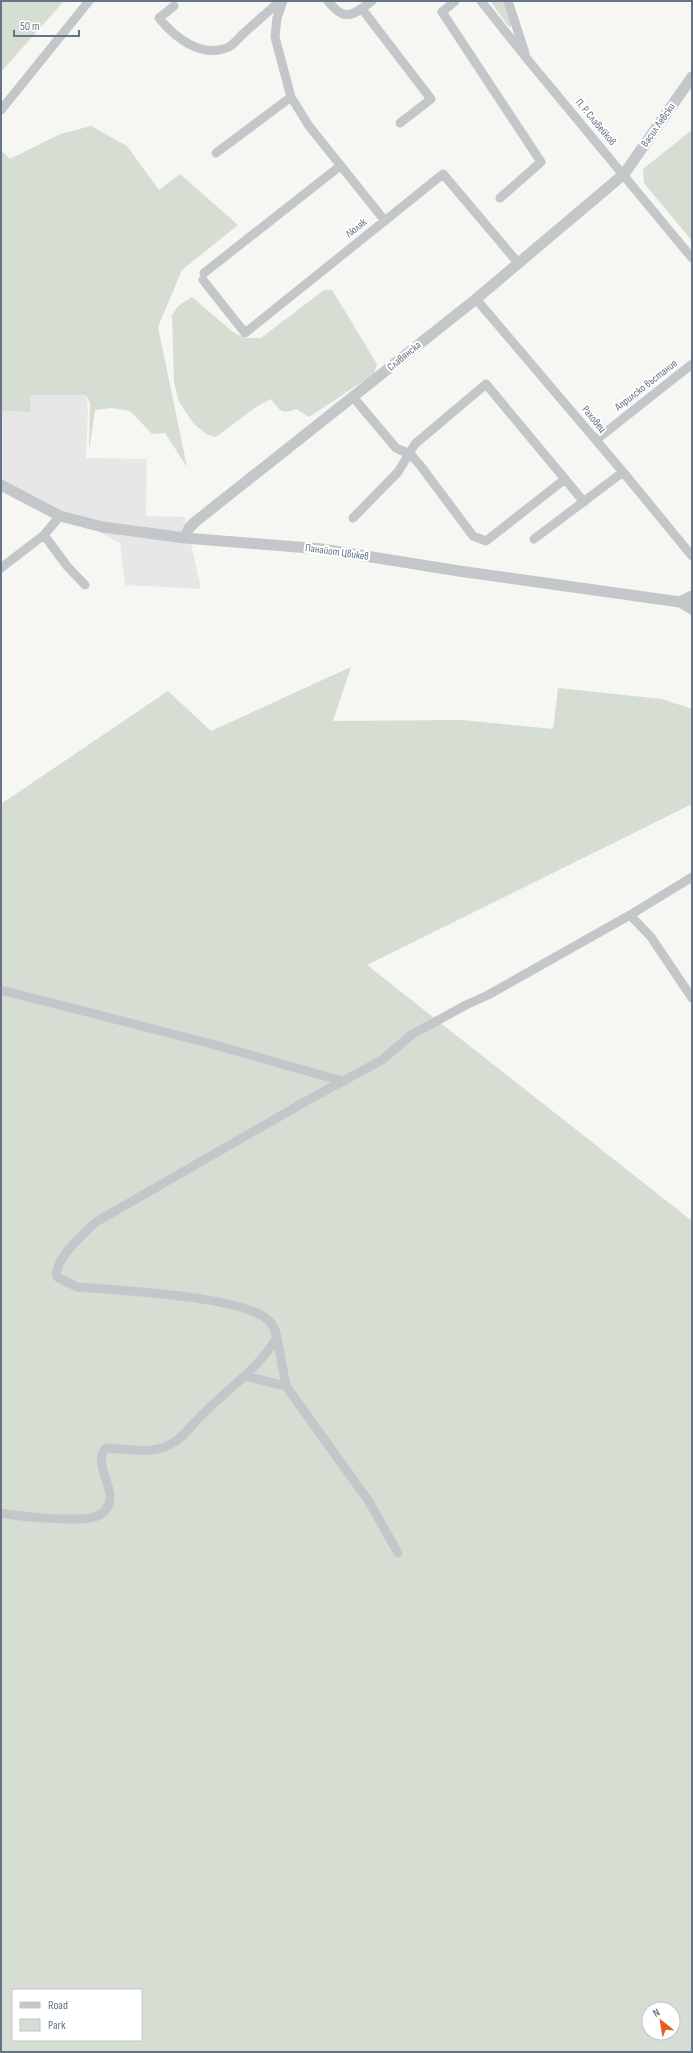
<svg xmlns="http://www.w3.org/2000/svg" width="693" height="2053" viewBox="0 0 693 2053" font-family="'Sofia Sans Condensed',sans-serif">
<rect width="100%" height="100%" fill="#f6f6f2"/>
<path fill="#e6e7e6" d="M31,395h55l2,15 -2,48 61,1 -1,57 39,1 16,72 -76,-4 -5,-42 -119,-62v-70l29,1z"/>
<path fill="#d6ddd3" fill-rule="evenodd" d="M1,1h63l-63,71z
M490,1h14l8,23 -2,4z
M91,126l36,20 32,44 21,-16 58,51 -56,45 -24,57 29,140 -22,-34 -13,1 -22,-23 -19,-3 -16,2 -6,41 1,-48 -4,-8h-55l-1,17 -29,-1v-261l9,9 50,-25z
M692,130v111l-48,-58 -1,-14z
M324,290h8l45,74 -3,10 -65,43 -13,-8c-15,6 -15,2 -25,-10l-15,8 -40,30 -10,-3 -12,-10 -15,-22 -5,-20 -2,-67 6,-9 14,-9 41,35 12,6h16z
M351,667l-18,54 129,-1 91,9 5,-41 104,11 30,10v95l-325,161 325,256v831h-691v-1248l167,-113 43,40zM13,1990h128v50h-128zM649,2009h24v24h-24z"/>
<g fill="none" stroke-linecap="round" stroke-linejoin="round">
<path stroke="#c3c7ca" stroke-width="9" d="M283,1l-6,17 -2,19 16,60 18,29 76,95
M328,1c17,22 25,14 44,0
M455,1l-13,11 99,150 -41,36
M481,1l47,59 164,198
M508,1l17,52
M174,6l-15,12c16,20 43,41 70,29 5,-3 10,-9 14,-13 12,-11 25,-22 37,-33
M362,9l69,90 -31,24
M1,110l88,-109
M216,153l75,-56
M204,273l136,-107
M203,280l42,53 198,-159 76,90
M476,299l147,173 69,84
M353,397l43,51 14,6 10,11 53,71 13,5 79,-62
M596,440l96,-76
M353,518l45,-46 17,-28 71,-60 98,118
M44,535l23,31 18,19
M534,539l89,-67
M1,568l43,-33 16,-19
M630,915l21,22 41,61
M1,990l207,53 134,38
M277,1337l9,49 82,114 30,53
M244,1376l42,10
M1,1513c20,4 70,8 89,5 8,-1 16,-6 19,-14 6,-17 -17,-41 -3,-56 19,1 44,6 61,-2 16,-7 24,-21 36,-32 25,-26 56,-45 74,-77 -2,-8 -4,-13 -10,-18 -29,-23 -149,-29 -190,-32l-20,-10c-5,-16 28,-45 39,-55l212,-122 74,-40 29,-25 55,-30 22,-10 142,-80 62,-38"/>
<path stroke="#c3c7ca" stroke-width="11" d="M1,485l59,31 43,11 82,11 137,11 137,22 221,31 12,7
M185,538l4,-10 6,-6 281,-223 148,-125 68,-97
M680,602l12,-6"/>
</g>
<g text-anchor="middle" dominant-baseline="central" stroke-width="4" stroke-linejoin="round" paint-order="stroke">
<g font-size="11" fill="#647484" stroke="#fff">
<text transform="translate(596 122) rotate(50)">П. Р. Славейков</text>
<text transform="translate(658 125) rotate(-55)">Васил Левски</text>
<text transform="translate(356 228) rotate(-39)">Люляк</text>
<text transform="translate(404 356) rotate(-39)">Славянска</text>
<text transform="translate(646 385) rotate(-38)">Априлско въстание</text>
<text transform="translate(594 419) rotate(50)">Раховец</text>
<text transform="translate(337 552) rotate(8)">Панайот Цвикев</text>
</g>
</g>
<rect width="693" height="2053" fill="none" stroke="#647484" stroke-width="4"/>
<rect x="12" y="1989" width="130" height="52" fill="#ffffff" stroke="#c1c7ce"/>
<rect x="20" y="2002" width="20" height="6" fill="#c3c7ca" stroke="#c1c7ce"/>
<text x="48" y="2009" font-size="12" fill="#647484">Road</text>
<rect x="20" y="2019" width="20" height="12" fill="#d6ddd3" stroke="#c1c7ce"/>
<text x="48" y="2029" font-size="12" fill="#647484">Park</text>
<g transform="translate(661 2021) rotate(330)"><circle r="19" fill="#ffffff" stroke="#c1c7ce"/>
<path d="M0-3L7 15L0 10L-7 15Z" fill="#e85a20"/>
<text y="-6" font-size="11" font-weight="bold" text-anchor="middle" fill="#647484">N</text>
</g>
<path d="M14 30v6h65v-6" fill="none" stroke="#647484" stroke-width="2"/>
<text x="20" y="30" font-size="12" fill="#647484" stroke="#ffffff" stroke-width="3" paint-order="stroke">50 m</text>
</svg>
